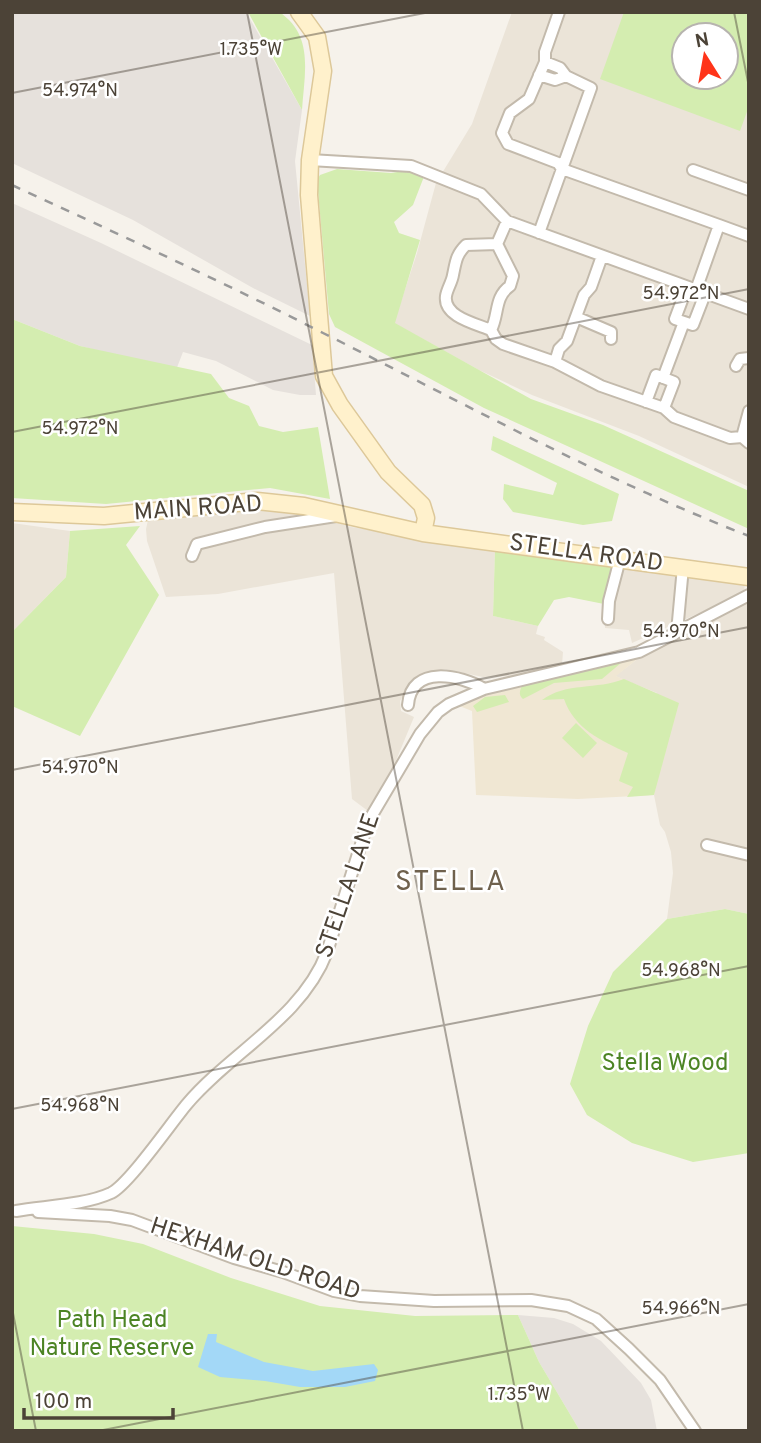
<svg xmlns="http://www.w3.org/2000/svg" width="761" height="1443" viewBox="0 0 761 1443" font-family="Overpass,sans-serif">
<rect width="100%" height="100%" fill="#f6f2eb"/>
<path fill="#ebe4d8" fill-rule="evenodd" d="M512,12h237v475l-110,-51 -107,-41 -53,-25 -85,-47 23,-70 19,-70 36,-59zM684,35h42v42h-42z
M265,508l51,8 35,11 144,23 -2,66 45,10 -2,8 9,3 -1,3 19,12 -1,13 -54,11 -25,1 -38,-8 -20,5 -16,13 -9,14 1,10 13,6 -24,58 -22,36 -16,-12 -18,-226 -116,21 -52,3 -19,-56 -1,-12 2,-9 84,-11z
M12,523l58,8 -4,46 -54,55z
M615,563l130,19 -1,11 -112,50 -3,-13 -24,-2 -1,-24z
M749,601v313l-24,-5 -58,10 6,-46 -2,-21 -6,-20 -5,-7 -6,-30 3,-13v-89l-42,-17 20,-15 5,-7z"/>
<path fill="#e6e1dc" d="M12,12h234l56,98 -7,51 15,155 -57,-28 -120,-68 -121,-57z
M12,203l89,40 211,102 4,50h-16l-27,-5 -57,-29 -33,-9 -7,18 -96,-24 -68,-27z
M518,1315l36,3 19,6 28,17 40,42 10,17 6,31h-77l-41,-69z"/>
<path fill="#f0e7d3" d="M640,654l-5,7 -19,15 63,27 -25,92 -76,4 -102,-4 -4,-84 -15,-6 66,-22z"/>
<path fill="#d4edb0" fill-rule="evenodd" d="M248,12h31c36,23 25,64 23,98z
M624,12h125v94l-9,25 -140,-52zM684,35h42v42h-42z
M337,169l54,4 19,-3 15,4 -12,31 -19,17 5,11 21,7 -25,83 136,76 72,26 146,66v38l-265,-121 -149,-81 -6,-13 -12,-134 3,-5z
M12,319l68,27 131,28 18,24 20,8 10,20 24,6 35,-5 12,72 -60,-11 -164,16 -94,-6z
M493,436l126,58 -7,27 -29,4 -70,-13 -10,-13 1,-15 49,11 4,-12 -66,-33z
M140,526l-14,19 33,50 -79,141 -68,-30v-74l54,-55 4,-46z
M495,550l120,13 -11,41 -35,-7 -15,3 -16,26 -45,-10z
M628,657l-26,22 -48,4 -31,16c-6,-5 -2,-10 0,-16z
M624,679l55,24 -25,92 -27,2 6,-10 -14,-6 9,-28c-27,-12 -54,-25 -64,-54l-22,1c24,-18 55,-10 82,-21z
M505,695l4,7 -32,10 -4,-6 12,-9z
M576,723l21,20 -14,15 -21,-20z
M725,909l24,5v239l-56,9 -61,-19 -45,-28 -17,-31 18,-58 25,-54 54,-53z
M12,1226l82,8 49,10 88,34 89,28 95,10 103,-1 21,47 41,69h-568z"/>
<path fill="#a3d8f7" d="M208,1334h9l-1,8 48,20 49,9 61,-7 4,6 -3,11 -30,6h-45l-35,-6 -45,-4 -22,-10z"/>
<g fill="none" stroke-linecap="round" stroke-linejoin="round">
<defs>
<path id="street" d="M545,62l-16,37 -19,14 -8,20 6,11 50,19 4,6 157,56 -23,65
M539,75l16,5 11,-4
M310,160l101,6 70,28 26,27 242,88
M693,170l56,20
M719,225l30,11
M539,233l52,-145 -25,-12 -6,-8 -15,-6v-10l14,-40
M497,244l-31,1c-10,10 -10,16 -13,30 -1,7 -6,14 -7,21 -3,21 31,28 45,34l5,9 7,5 52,18 46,24 63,22 10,9 56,21 12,-1 7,6
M576,317l35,15v7
M684,322l-9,-3 12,-32
M491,330c8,-15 3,-33 19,-44l3,-10 -16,-32 10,-23
M555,362l4,-13 8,-8 17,-46 7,-8 11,-31
M736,366l4,-7 9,-1
M663,378l21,-56 9,3 12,-31
M646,402l10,-27 18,7 -10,26
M742,437l7,-26
M192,556l5,-12 68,-17 71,-11
M608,619l1,-18 11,-42
M677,632l6,-65
M408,705c3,-41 53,-30 76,-16
M707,845l42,10
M16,1211c29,-5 69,-6 95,-18 18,-9 60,-70 76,-89 44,-52 115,-86 140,-152l41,-130 52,-88 18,-22 11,-8 35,-15 155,-37 110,-57
M38,1212l72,4 22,4 102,38 49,14 51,19 26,5 74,5 97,-1 37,6 28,13 33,30 31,31 35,51"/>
<path id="secondary" d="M299,12l18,25 6,34 -13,89 -1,35 15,181 16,29 48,67 34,33 4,13 -3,15
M12,512l92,4 153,-15 47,5 119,27 326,44"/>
</defs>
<use href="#street" stroke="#c3baac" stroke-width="14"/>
<use href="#secondary" stroke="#ddc899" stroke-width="19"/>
<use href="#street" stroke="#fff" stroke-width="10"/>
<use href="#secondary" stroke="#fff1cc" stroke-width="16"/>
<path stroke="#999" stroke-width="2.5" stroke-dasharray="9 9" stroke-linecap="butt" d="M12,185c104,48 209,96 311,148 140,70 279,146 426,203"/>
</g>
<path fill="none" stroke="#4c4337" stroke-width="2" stroke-opacity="0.45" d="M247,12l276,1419M734,12l15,75M12,93l418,-81M12,432l737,-143M12,770l737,-143M12,1109l737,-143M12,1308l24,123M98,1431l651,-127"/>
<g text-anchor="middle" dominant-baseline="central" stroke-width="5" stroke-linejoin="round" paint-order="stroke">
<g font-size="24" fill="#4c4337" stroke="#fff">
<text transform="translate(198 509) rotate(-4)">MAIN ROAD</text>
<text transform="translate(586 554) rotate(8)">STELLA ROAD</text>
<text transform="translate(349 886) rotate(-71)">STELLA LANE</text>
<text transform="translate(255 1260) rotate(18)">HEXHAM OLD ROAD</text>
</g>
<g font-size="24" fill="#4c8424" stroke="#fff">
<text x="665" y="1064">Stella Wood</text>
<text x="112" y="1321">Path Head<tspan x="112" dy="28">Nature Reserve</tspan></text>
</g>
<g font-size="28" letter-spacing="2" fill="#6f614d" stroke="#fff">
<text x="451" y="883">STELLA</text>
</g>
</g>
<g font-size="18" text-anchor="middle" fill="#4c4337" stroke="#fff" stroke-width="5" stroke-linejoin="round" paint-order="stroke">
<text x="251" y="55">1.735°W</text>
<text x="80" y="96">54.974°N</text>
<text x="681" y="299">54.972°N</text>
<text x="80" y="434">54.972°N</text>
<text x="681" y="637">54.970°N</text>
<text x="80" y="773">54.970°N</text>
<text x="681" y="976">54.968°N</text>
<text x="80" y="1111">54.968°N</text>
<text x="681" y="1314">54.966°N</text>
<text x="519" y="1400">1.735°W</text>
</g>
<rect width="761" height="1443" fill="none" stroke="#4c4337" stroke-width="28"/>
<g transform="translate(705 56) rotate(349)"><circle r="33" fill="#ffffff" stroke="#b7b4af" stroke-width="2"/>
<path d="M0-5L12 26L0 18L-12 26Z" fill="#ff3419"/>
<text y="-10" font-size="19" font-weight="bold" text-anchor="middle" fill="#4c4337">N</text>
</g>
<path d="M24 1408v10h149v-10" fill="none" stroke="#4c4337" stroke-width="3.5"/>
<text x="35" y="1408" font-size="21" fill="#4c4337" stroke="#ffffff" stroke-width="5" paint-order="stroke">100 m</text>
</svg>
